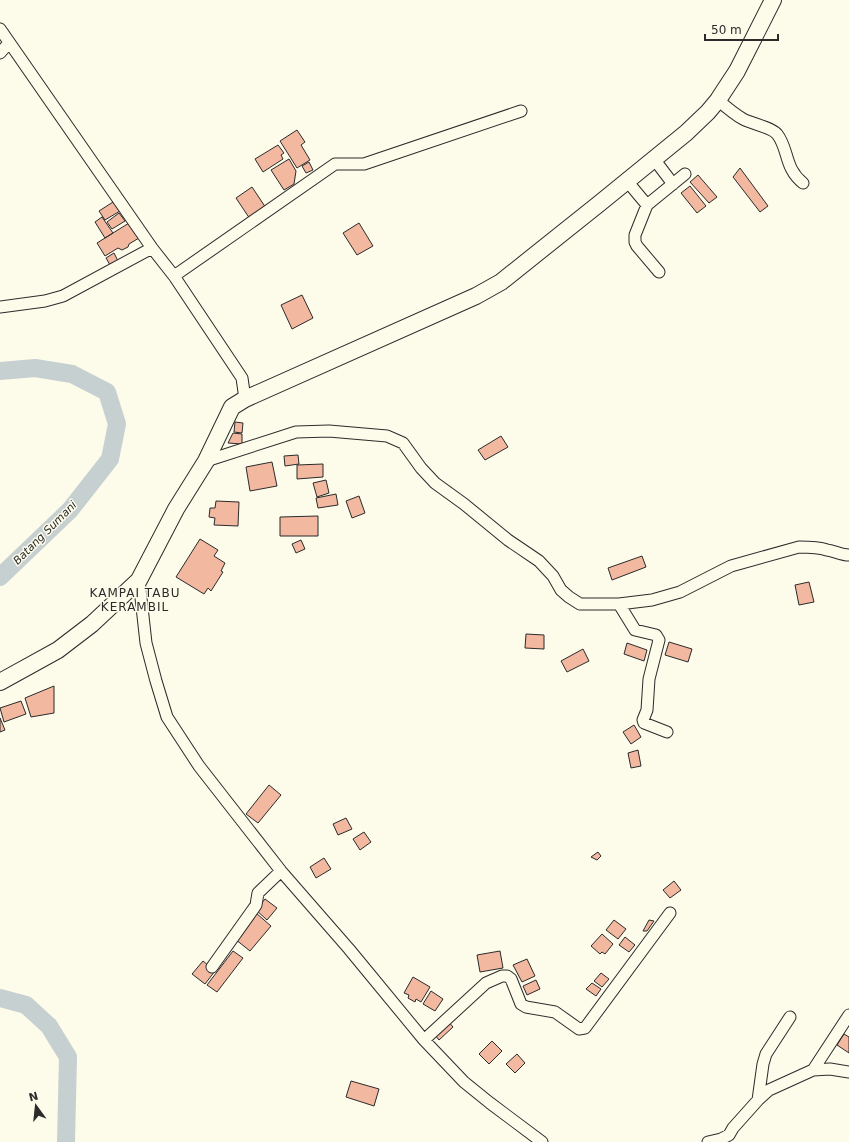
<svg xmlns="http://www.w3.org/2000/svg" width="849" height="1142" viewBox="0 0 849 1142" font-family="'DejaVu Sans',sans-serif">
<rect width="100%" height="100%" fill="#fdfbea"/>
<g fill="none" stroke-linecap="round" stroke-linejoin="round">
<path stroke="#c7d0d0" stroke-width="18" d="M0,371l35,-3 37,6 35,18 10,32 -7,35 -40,51 -70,67
M0,998l26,7 23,21 19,31 -2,85"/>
</g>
<path fill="#f2b8a0" stroke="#2b2b2b" d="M297,130l8,12 -4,3 9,15 -13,8 -17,-27z
M278,145l6,8 -3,2 2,4 -20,13 -8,-13z
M289,159l7,12 -2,13 -10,6 -13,-20z
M309,162l4,8 -7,3 -4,-7z
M740,168l28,38 -8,6 -27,-35z
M698,175l19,22 -8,6 -19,-21z
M690,186l16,20 -9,7 -16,-20z
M252,187l14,21 -16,11 -14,-21z
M113,202l7,9 -15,9 -6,-9z
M119,213l6,8 -13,8 -5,-7z
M102,217l11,16 -8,5 -10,-16z
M129,223l10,15 -10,6 -1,3 -6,3 -4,-2 -13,8 -8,-13z
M359,223l14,23 -16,9 -14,-22z
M114,253l4,8 -8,4 -4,-7z
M302,295l11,23 -21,11 -11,-24z
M235,422l8,1 -1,10 -8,-1z
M233,433l9,1v10l-14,-1z
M501,436l7,11 -23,13 -7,-10z
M298,455l1,9 -14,2 -1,-10z
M272,462l5,24 -27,5 -4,-24z
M323,464v13l-26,2v-14z
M326,480l3,13 -12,4 -4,-14z
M336,494l2,11 -20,3 -2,-10z
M359,496l6,17 -13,5 -6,-17z
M216,501l23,1 -1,24 -24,-1 1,-7 -6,-1 1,-9h5z
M318,516v20h-38v-19z
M200,539l18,11 -4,6 11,7 -4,8 2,1 -12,19 -3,-3 -4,6 -28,-17z
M301,540l4,9 -9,4 -4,-9z
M642,556l4,11 -34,13 -4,-12z
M809,582l5,20 -15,3 -4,-20z
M526,634l18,1v14l-19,-1z
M669,642l23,7 -4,13 -23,-7z
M627,643l20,7 -3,11 -20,-7z
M583,649l6,12 -22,11 -6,-11z
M54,686v27l-23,4 -6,-19z
M21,701l5,13 -22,8 -4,-14z
M0,718l5,12 -5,2z
M634,725l7,12 -10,7 -8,-12z
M638,750l3,16 -10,2 -3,-15z
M269,785l12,10 -23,28 -12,-9z
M346,818l6,11 -14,6 -5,-11z
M364,832l7,10 -11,8 -7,-11z
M598,852l3,4 -4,4 -6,-3z
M324,858l7,11 -15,9 -6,-11z
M674,881l7,9 -11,8 -7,-8z
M265,899l12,9 -10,12 -11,-10z
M256,913l15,13 -21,25 -15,-12z
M614,920l12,9 -8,10 -12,-9z
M649,920l5,1 -7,10h-4z
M602,934l11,10 -8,10 -3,-2 -2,2 -9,-8z
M625,937l10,8 -6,7 -10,-7z
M233,951l10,7 -26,34 -10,-7z
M500,951l3,17 -23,4 -3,-17z
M527,959l8,17 -13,6 -9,-17z
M203,961l12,10 -10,13 -13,-10z
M601,973l8,6 -7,8 -8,-6z
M413,977l17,10 -9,15 -5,-3 -1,3 -7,-4 1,-3 -5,-2z
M536,980l4,9 -13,6 -4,-9z
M592,983l9,6 -5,7 -10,-7z
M431,991l12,8 -8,12 -12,-7z
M448,1021l5,6 -14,13 -5,-6z
M844,1034l5,3v16l-12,-8z
M492,1041l10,10 -13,13 -10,-10z
M517,1054l8,9 -10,10 -9,-9z
M351,1081l28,8 -5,17 -28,-9z"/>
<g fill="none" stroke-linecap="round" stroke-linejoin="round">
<defs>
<path id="minor" d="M0,29l152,219 22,28 68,102 3,21
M0,53l9,-10
M718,100c8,7 16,14 25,19 9,5 28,8 34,15 12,15 7,34 26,49
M654,159l19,25
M627,181l20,24
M659,272l-22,-26 -2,-4v-7l12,-30 38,-31
M174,276l161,-112h29l157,-53
M0,307l45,-6 18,-5 89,-48
M206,461l90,-29 33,-1 58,5 16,7 18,25 14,15 29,21 44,36 31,21 14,15 8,14 8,7 11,7h39l33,-4 28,-8 51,-26 68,-19c9,0 19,0 28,3 8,1 14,5 22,5
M139,580l7,63 10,38 11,36 32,49 82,105 68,78 75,91 40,42 26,21 52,39
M619,604l16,26 21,5 3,5 -10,39 -2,31 -4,10 1,3 23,9
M212,967l42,-59 2,-3 2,-12 23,-22
M424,1040l62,-57 16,-7h5l4,3 10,25 5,3 29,5 24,17 6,-1 85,-115
M813,1070l36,-55
M758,1100l5,-36 3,-10 24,-37
M708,1142l13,-3 8,-4 4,-7 25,-28 11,-10 44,-20 17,-1 19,3"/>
<path id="highway" d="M0,682l58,-32 34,-26 47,-44 37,-71 30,-48 26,-54 13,-8 231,-103 25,-14 99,-79 86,-70 22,-21 10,-12 19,-29 36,-71"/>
</defs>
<use href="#minor" stroke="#2b2b2b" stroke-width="13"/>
<use href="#highway" stroke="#2b2b2b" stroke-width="18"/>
<use href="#minor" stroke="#fdfbea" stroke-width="11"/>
<use href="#highway" stroke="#fdfbea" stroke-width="16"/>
</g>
<g text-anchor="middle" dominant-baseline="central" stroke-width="3" stroke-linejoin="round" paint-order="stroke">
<g font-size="11" font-style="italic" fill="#2b2b2b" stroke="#fdfbea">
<text transform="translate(45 533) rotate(-45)">Batang Sumani</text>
</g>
<g font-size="12" letter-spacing="1" fill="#2b2b2b" stroke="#fdfbea">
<text x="135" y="593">KAMPAI TABU<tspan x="135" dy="14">KERAMBIL</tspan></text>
</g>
</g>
<g transform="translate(36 1106) rotate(345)" stroke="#fdfbea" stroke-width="3" paint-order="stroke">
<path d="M0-3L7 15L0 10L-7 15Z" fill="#2b2b2b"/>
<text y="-6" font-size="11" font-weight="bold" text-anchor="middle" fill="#2b2b2b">N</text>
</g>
<path d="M705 34v6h73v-6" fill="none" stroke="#2b2b2b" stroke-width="2"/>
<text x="711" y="34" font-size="12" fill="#2b2b2b" stroke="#fdfbea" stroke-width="3" paint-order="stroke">50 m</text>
</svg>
